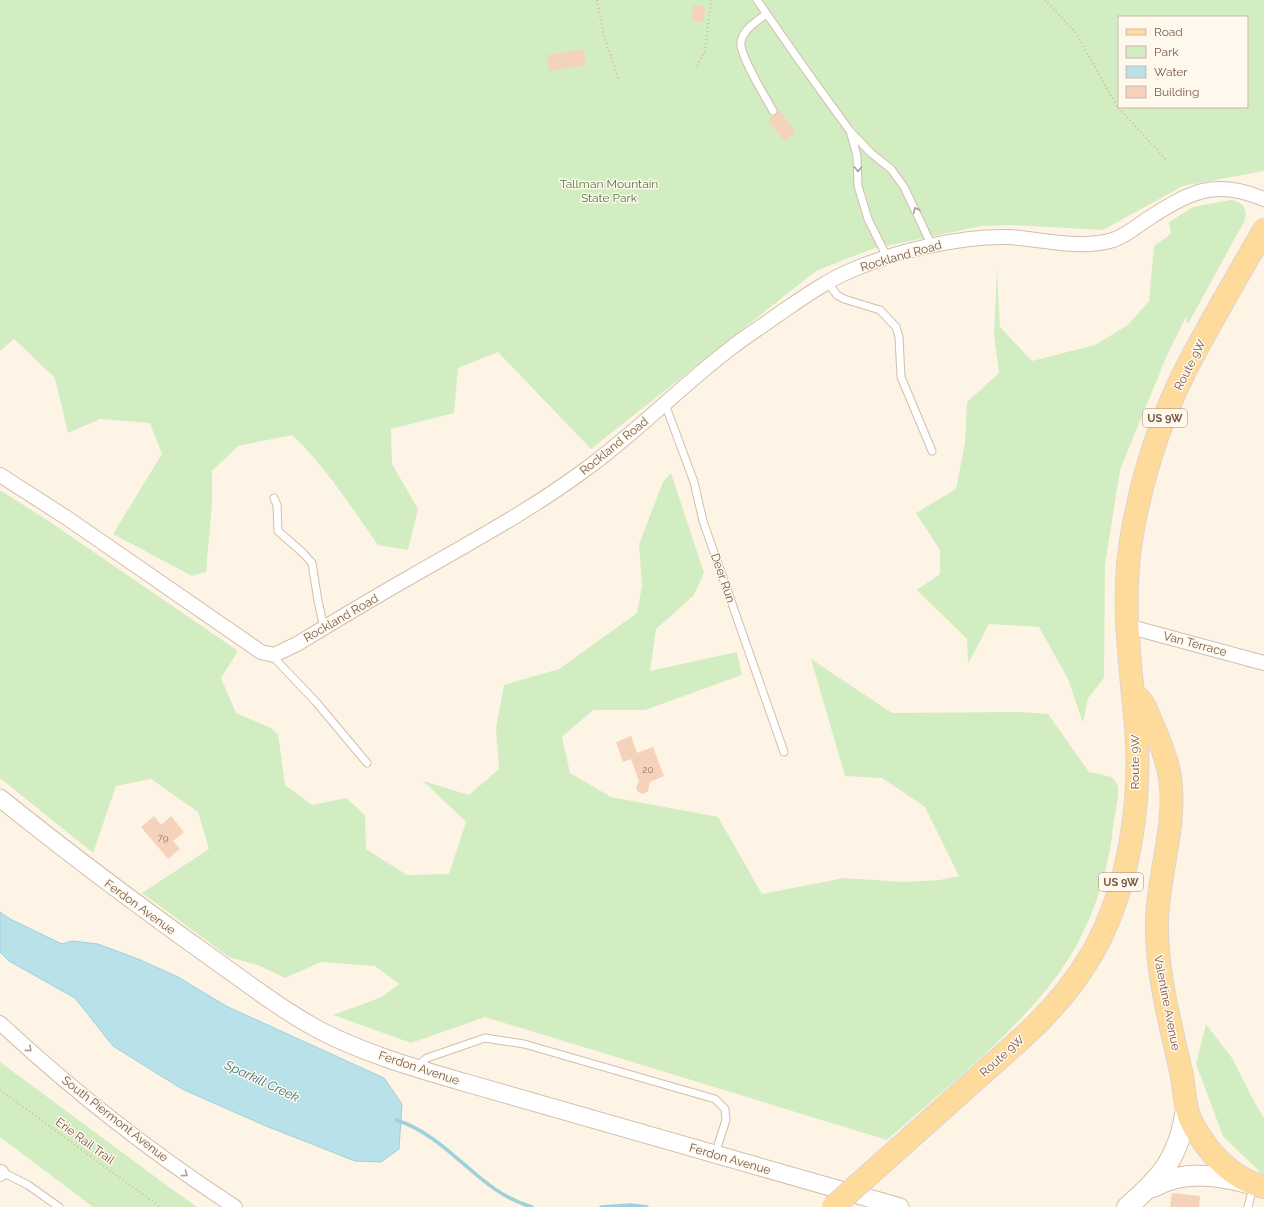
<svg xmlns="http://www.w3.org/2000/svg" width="1264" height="1207" viewBox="0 0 1264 1207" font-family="Raleway,sans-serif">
<rect width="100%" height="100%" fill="#fef4e5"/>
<path fill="#d3edc2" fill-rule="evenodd" d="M0,0h1264v171l-81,15 -80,44 -91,-5 -30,1 -110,23 -56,22 -225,178 -93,-97 -40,16 -4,45 -63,16 1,35 26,45 -10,41 -30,-5c-27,-38 -52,-78 -86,-110l-54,11 -26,25v34l-6,67 -14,4 -79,-42 49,-80 -12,-31 -50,-4 -32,14 -13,-55 -41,-39 -14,12zM1119,17h128v90h-128z
M1231,200c11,1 17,9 14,20l-57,104 -2,-7 -19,38 -47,115 -15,95 -1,113 -16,20 -5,25 -15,-44 -29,-52 -50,-3 -21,40 -1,-25 -50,-49 23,-16v-24l-24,-37 40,-24 9,-46 2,-41 32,-29 -5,-38 3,-67 3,59 32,34 63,-16 33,-20 21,-24 5,-55 17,-12 -2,-12 24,-15z
M671,473l33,100 -10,22 -38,34 -6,42 87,-19 5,23 -97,35h-52l-31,27 8,36 41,24 107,20 44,77 82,-16 60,4 36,-2 19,-4 -34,-69 -43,-29 -37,-2 -34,-117 81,54 130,-1 26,2 41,58 23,5c2,3 6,7 6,11 1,11 -5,35 -6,48 -5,38 -18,78 -37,112 -41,72 -125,136 -188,192l-402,-123 -74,26 -78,-28 49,-18 17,-13 -24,-18 -54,-4 -36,16 -25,-12 -31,-9 -87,-64 67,-44 -11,-37 -47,-33 -35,7 -23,67 -93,-75v-288l53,34 185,127 -17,27 15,35 33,14 9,7 7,51 27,20 34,-7 19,17 1,34 41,26 42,-1 17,-52 -43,-41 46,14 30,-26 -3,-41 8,-43 55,-16 78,-56 5,-27 -3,-42 24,-62z
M1206,1024l26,34 24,47 8,13v58l-41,-40 -27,-72z
M0,1062l169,125 28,20h-104l-93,-70z"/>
<path fill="#b8e1e9" stroke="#9dd1dc" d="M0,912l10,7 52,25 10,-3 26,3 40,15 40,18 48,29 158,72 18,26 -3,45 -18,13 -26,-1 -89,-35 -84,-37 -69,-43 -38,-48 -66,-37 -9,-9z"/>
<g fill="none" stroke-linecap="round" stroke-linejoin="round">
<path stroke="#9dd1dc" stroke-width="3.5" d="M396,1120c54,17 82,72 136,87
M601,1207l30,-2 16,2"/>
</g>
<path fill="#f5d3bb" d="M693,5l13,2 -3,15 -12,-2z
M584,49l2,16 -37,6 -2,-16z
M780,111l16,21 -12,9 -16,-21z
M631,736l6,17 16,-6 11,29 -14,6 -2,9 -5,3 -5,-2 -2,-5 3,-6 -8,-22 -8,3 -7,-20z
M154,816l7,9 10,-9 13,16 -11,9 7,8 -12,10 -27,-32z
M1172,1193l28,3 -1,11h-29z"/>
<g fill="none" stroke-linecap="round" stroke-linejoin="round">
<defs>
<path id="service" d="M757,0l46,66 47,65 21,22 20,16 13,18 28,59
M766,14c-10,8 -22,15 -25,27 -3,12 25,57 32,70
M851,134l6,22 1,30 10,33 19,38
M827,282l10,13 7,4 36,11 16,17 3,10 2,40 31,74
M665,404l29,78 9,39 81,231
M274,498l3,7 1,26 25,22 9,10 6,38 6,27
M274,655l3,6 39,41 51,61
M417,1066l10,-8 58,-20 39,6 191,55 10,10 1,11 -11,34
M0,1171l28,14 31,22
M1248,1207l5,-20"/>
<path id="minor" d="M0,475l67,43 194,134 13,3 23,-11c38,-23 76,-46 115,-68 59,-34 119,-66 174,-107 51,-37 95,-83 145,-121 14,-11 30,-21 45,-32 25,-17 48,-34 76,-46 45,-19 107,-34 156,-33 34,2 72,13 105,3 12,-4 23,-13 33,-20 44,-28 67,-42 118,-21
M1127,626l137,37
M0,1023c72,67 152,130 235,184
M0,1174l1,-2"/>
<path id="tertiary" d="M0,798c67,54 135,105 205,155 38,27 75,56 116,78 45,23 94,37 142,51l437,125"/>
<path id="secondary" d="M1153,1187c31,-17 62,-12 95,-4
M1127,1207c35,-30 52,-50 59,-97"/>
<path id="primary" d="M1135,695c10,7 13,20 18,31 7,16 14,33 17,51 7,48 -12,97 -13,144 -1,53 14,104 25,155 3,16 2,32 10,47 15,29 40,56 72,64
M1021,1039c28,-25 53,-54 72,-87 37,-66 49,-152 43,-226 -6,-66 -16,-131 -3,-197 10,-55 28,-111 54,-162 24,-46 51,-92 77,-137"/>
</defs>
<use href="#service" stroke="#d3beac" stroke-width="9"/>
<use href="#minor" stroke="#d3beac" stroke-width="16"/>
<use href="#tertiary" stroke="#d3beac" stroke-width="19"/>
<use href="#secondary" stroke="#d6beaa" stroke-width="22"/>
<use href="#primary" stroke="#dcd4cf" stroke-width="24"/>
<path stroke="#dab69d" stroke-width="2" stroke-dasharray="1 3" stroke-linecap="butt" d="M597,0l7,36 15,44
M1045,0l31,33 40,72 51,56
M697,66l8,-15 6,-51
M0,1090l160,117"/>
<use href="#service" stroke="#fff" stroke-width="7"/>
<use href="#minor" stroke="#fff" stroke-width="14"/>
<use href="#tertiary" stroke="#fff" stroke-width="17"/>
<use href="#secondary" stroke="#fff" stroke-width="20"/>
<use href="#primary" stroke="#ffdb9b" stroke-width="22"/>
<defs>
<path id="primary-bridge" d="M833,1207l188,-168"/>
</defs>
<use href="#primary-bridge" stroke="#dcd4cf" stroke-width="24" stroke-linecap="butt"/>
<use href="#primary-bridge" stroke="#ffdb9b" stroke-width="22"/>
</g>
<defs><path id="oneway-chevron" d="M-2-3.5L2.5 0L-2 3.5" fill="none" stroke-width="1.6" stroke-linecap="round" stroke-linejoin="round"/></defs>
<g stroke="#af9c91">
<use href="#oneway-chevron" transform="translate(858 169) rotate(90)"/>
<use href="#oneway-chevron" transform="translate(916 210) rotate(-115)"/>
<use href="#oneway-chevron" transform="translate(29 1049) rotate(41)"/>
<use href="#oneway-chevron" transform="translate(185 1174) rotate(36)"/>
</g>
<g text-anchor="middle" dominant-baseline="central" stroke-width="3" stroke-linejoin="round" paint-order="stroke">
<g font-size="10" fill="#987865">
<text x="648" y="769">20</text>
<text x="163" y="837">79</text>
</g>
<g fill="#fff8ed" stroke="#a1897a" stroke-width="1">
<rect x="1143" y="409" width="44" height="18" rx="3"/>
<rect x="1099" y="873" width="44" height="18" rx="3"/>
</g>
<g font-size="11" font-weight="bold" fill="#795a48">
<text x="1165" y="418">US 9W</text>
<text x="1121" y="882">US 9W</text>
</g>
<g font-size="12" fill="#4d7a3c" stroke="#fff8ed">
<text x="609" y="184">Tallman Mountain<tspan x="609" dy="14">State Park</tspan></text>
</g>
<g font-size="12" fill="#795a48" stroke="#fff8ed">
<text transform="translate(901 256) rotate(-16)">Rockland Road</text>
<text transform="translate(1190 365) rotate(-63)">Route 9W</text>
<text transform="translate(614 446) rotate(-39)">Rockland Road</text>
<text transform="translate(723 578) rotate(71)">Deer Run</text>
<text transform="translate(341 618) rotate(-30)">Rockland Road</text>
<text transform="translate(1195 644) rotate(15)">Van Terrace</text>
<text transform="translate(1135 762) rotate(-90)">Route 9W</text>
<text transform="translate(140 907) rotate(36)">Ferdon Avenue</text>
<text transform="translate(1167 1003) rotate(79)">Valentine Avenue</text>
<text transform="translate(1002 1056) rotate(-42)">Route 9W</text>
<text transform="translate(419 1068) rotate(18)">Ferdon Avenue</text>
<text transform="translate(115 1119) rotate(38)">South Piermont Avenue</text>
<text transform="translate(85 1141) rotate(36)">Erie Rail Trail</text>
<text transform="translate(730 1159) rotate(16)">Ferdon Avenue</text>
</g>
<g font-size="13" font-style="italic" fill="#3d7987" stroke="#fff8ed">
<text transform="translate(262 1081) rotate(25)">Sparkill Creek</text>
</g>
</g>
<rect x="1118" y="16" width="130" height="92" fill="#fff8ed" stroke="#c9b9ab"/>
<rect x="1126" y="29" width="20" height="6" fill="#ffdb9b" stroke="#c9b9ab"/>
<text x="1154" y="36" font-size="12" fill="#795a48">Road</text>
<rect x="1126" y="46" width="20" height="12" fill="#d3edc2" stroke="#c9b9ab"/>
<text x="1154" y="56" font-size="12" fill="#795a48">Park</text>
<rect x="1126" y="66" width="20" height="12" fill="#b8e1e9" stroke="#c9b9ab"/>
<text x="1154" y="76" font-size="12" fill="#795a48">Water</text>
<rect x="1126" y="86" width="20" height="12" fill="#f5d3bb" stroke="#c9b9ab"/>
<text x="1154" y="96" font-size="12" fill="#795a48">Building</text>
</svg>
